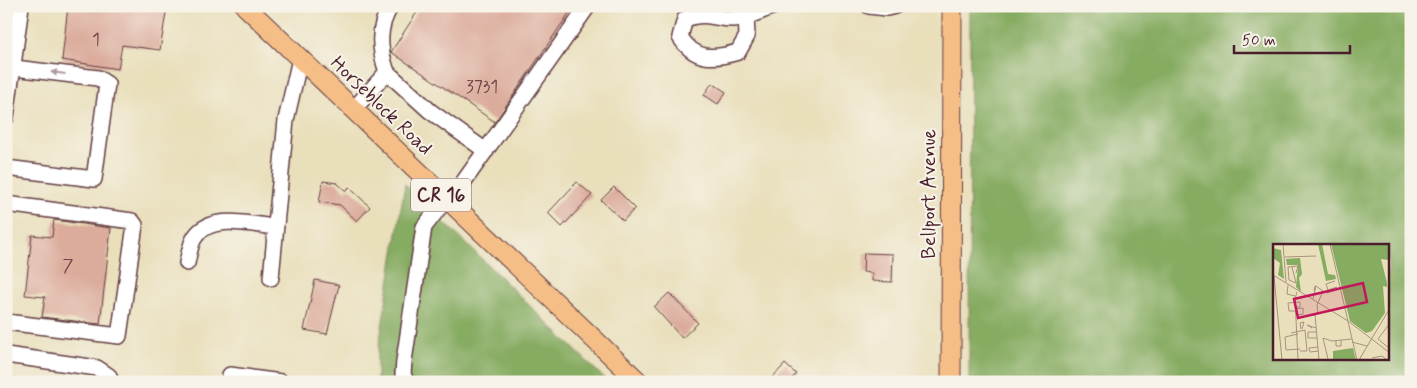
<svg xmlns="http://www.w3.org/2000/svg" width="1417" height="388" viewBox="0 0 1417 388" font-family="Mynerve,sans-serif">
<rect width="100%" height="100%" fill="#f7f3e8"/>
<filter id="ink" filterUnits="userSpaceOnUse"><feTurbulence type="fractalNoise" baseFrequency=".02" numOctaves="2"/><feDisplacementMap in="SourceGraphic" scale="10" xChannelSelector="R" yChannelSelector="G"/><feConvolveMatrix kernelMatrix="1 2 1 2 8 2 1 2 1" color-interpolation-filters="sRGB"/></filter>
<filter id="wash" filterUnits="userSpaceOnUse"><feTurbulence type="fractalNoise" baseFrequency=".0096" numOctaves="4" result="noise"/><feDisplacementMap in="SourceGraphic" scale="20" xChannelSelector="R" yChannelSelector="G"/><feGaussianBlur stdDeviation="1.12" result="paint"/><feColorMatrix in="noise" values="0 0 0 0 0 0 0 0 0 0 0 0 0 0 0 0 0 1.4 0 .05"/><feComposite in="paint" operator="in"/></filter>
<g filter="url(#wash)">
<rect width="100%" height="100%" fill="#e9dfbb"/>
<path fill="#86ac62" stroke="#686646" fill-rule="evenodd" d="M970,6h441v376h-442zM1274,245h114v114h-114z
M405,184l203,198h-231v-24z"/>
<g id="blocks">
<path fill="#dbac9c" d="M68,6l99,1 -7,43 -38,-5 -4,24 -56,-9z
M421,6h153l-79,116 -104,-70z
M712,83l14,9 -8,12 -14,-9z
M323,181l14,2 9,8 3,-4 21,20 -13,14 -17,-16 -21,-3z
M577,182l15,13 -30,32 -14,-14z
M614,187l21,21 -12,13 -22,-21z
M54,220l57,8 -11,96 -58,-7 3,-20 -20,-2 7,-60 20,2z
M864,253l29,1 -1,28 -20,-1v-8l-9,-1z
M315,280l24,5 -12,49 -23,-4z
M669,293l29,30 -16,15 -28,-31z
M785,364l11,10 -7,8h-21z"/>
</g>
</g>
<g filter="url(#ink)">
<use href="#blocks" fill-opacity="0" stroke="#623c41" stroke-width="1"/>
<g fill="none" stroke-linecap="round" stroke-linejoin="round">
<defs>
<path id="minor" d="M869,6l18,2 8,-2
M746,15l1,21 -9,16c-24,7 -43,9 -58,-15l5,-18c23,-8 27,0 48,0 13,0 29,-9 42,-13
M6,67l92,11 9,6 -13,95 -88,-11
M387,72l43,39 56,40
M353,110l34,-38c-8,-23 -10,-45 4,-66
M6,117l15,-111
M6,204l126,17 3,4 -16,111 -113,-14
M187,263c2,-8 3,-19 8,-26 15,-24 57,-12 81,-10
M271,278l15,-158 14,-61
M6,355l91,13 12,8 1,6
M230,375l51,7
M406,382l-3,-8 1,-13 20,-134 22,-28 16,-15 126,-178"/>
<path id="major" d="M245,6l394,376
M951,382l1,-376"/>
</defs>
<use href="#minor" stroke="#623c41" stroke-width="18"/>
<use href="#major" stroke="#623c41" stroke-width="21"/>
<use href="#minor" stroke="#fff" stroke-width="15"/>
<use href="#major" stroke="#f6be87" stroke-width="19"/>
</g>
<defs><path id="oneway-solid" d="M-6-.8H1V-3.2L6.5 0L1 3.2V.8H-6Z" transform="scale(1.25)"/></defs>
<use fill="#ae9aa0" href="#oneway-solid" transform="translate(58 73) rotate(-173)"/>
</g>
<g text-anchor="middle" dominant-baseline="central" stroke-width="4" stroke-linejoin="round" paint-order="stroke">
<g font-size="18" fill="#6e4247">
<text x="96" y="40">1</text>
<text x="482" y="87">3731</text>
<text x="68" y="266">7</text>
</g>
<rect fill="#f7f3e8" stroke="#7e5f64" stroke-width="1" x="411" y="178.5" width="60" height="33" rx="4"/>
<g font-size="19" font-weight="bold" fill="#4a1f2b">
<text x="441" y="195">CR 16</text>
</g>
<g font-size="20" fill="#4a1f2b" stroke="#f7f3e8">
<text transform="translate(381 106) rotate(44)">Horseblock Road</text>
<text transform="translate(929 194) rotate(-90)">Bellport Avenue</text>
</g>
</g>
<g transform="translate(1273 244)">
<rect width="116" height="116" fill="#e9dfbb"/>
<path d="M45,0h4l6,30 7,1 1,4 -10,2zM58,0h58v16l-8,-1 6,24v4l-4,-1 2,27 -13,18 -6,2 -16,-12zM0,4l8,2 3,29 -6,-4 2,-12 -7,-5zM27,14l2,16 -3,4 2,14 -5,-5 2,-22h-11l-1,-6zM80,104l3,12h-23v-9z" fill="#86ac62"/>
<path fill="none" stroke="#a99281" stroke-width="1" d="M10,0l3,38M57,0l27,116M12,13l31,-1M19,23l4,16M0,31l75,46 42,32M1,32l8,84M62,37l-9,3 2,6 9,-3M23,39l-7,-3 -1,-13 10,-1 -2,7M15,41l-1,9 8,2M43,42l7,5 -6,14 1,8h3M57,47l-3,2 13,-4M24,48l-2,7 3,61M40,55l3,-13h-1l-1,5M23,63h4v-5l-12,1 1,8h7M23,65l7,-1v6l-7,1M36,71h6l4,45M117,79l-12,16 12,10M39,84l-5,-3 9,3M28,85l-1,-6 4,-1 -2,7M44,88h-9v6h9M18,89l14,-3 2,21h-7M25,90l-13,3 1,13 14,-1M63,97v5h5v-6M79,98l15,4M45,103l-9,1 1,4 9,-1M99,114l10,-2 5,4M55,115l-5,-21 9,3 20,-2M86,116l31,-52M94,116h20"/>
<path fill="#c2185b" fill-opacity="0.15" stroke="#c2185b" stroke-width="2.5" d="M90,39l4,19 -69,16 -4,-19z"/>
<rect width="116" height="116" fill="none" stroke="#4a1f2b" stroke-width="2.5"/>
</g>
<rect width="1417" height="388" fill="none" stroke="#f7f3e8" stroke-width="25"/>
<path d="M1234 45v8h116v-8" fill="none" stroke="#4a1f2b" stroke-width="2.5"/>
<text x="1242" y="45" font-size="15" fill="#4a1f2b" stroke="#f7f3e8" stroke-width="4" paint-order="stroke">50 m</text>
</svg>
